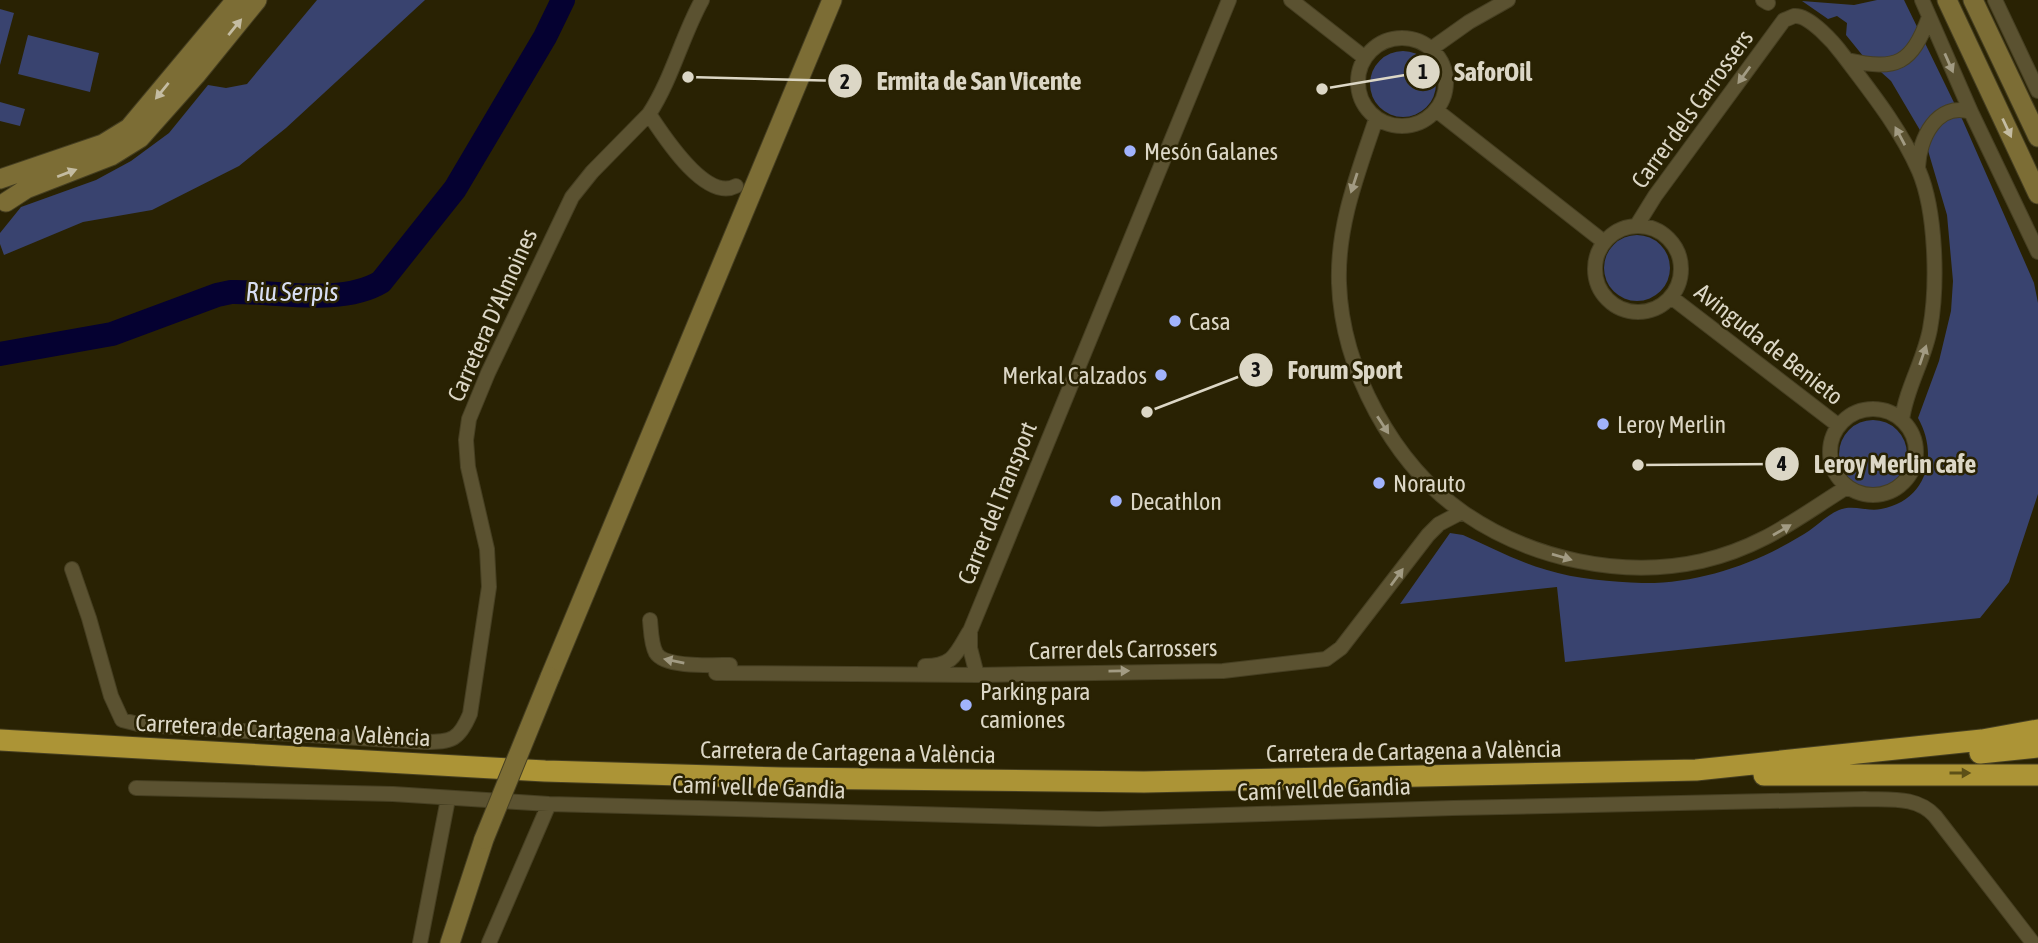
<svg xmlns="http://www.w3.org/2000/svg" width="2038" height="943" viewBox="0 0 2038 943" font-family="'Asap Condensed',sans-serif">
<rect width="100%" height="100%" fill="#292203"/>
<path fill="#39436f" d="M317,0h108l-139,128 -47,38 -87,44 -69,12 -79,33 -4,-11v-11l21,-26 75,-27 35,-19 38,-28 39,-48 18,3 21,-4z
M1877,0h27l59,121 71,162 4,20v191l-29,88 -29,36 -415,44 -8,-75 -157,17 50,-71 13,2c27,12 55,27 84,35 28,9 66,12 95,13 54,1 111,-18 157,-46 14,-7 26,-21 40,-27 14,-6 28,2 42,-1 46,-8 58,-54 37,-91l21,-57 12,-50 2,-30 -6,-66 -23,-78 -33,-56 -28,-25 -17,-21 1,-12 -10,-7 -9,3 -26,-18 52,4z
M0,9l14,4 -14,52z
M28,35l71,18 -9,39 -72,-18z
M1370 84a33 33 0 1 1 66 0a33 33 0 1 1-66 0Z
M0,102l25,7 -5,17 -20,-5z
M1604 268a33 33 0 1 1 66 0a33 33 0 1 1-66 0Z
M1839 454a34 34 0 1 1 68 0a34 34 0 1 1-68 0Z"/>
<g fill="none" stroke-linecap="round" stroke-linejoin="round">
<path stroke="#050131" stroke-width="24" d="M0,354l112,-20 105,-39 14,-3c45,-1 110,14 150,-10l74,-93 90,-152 18,-37"/>
<defs>
<path id="street" d="M702,0c-20,36 -30,79 -53,114 14,21 56,88 87,72
M1291,0l74,58
M1763,0l5,3
M1922,0l49,112 67,140
M1995,0l43,91
M1358 82a44 44 0 1 1 88 0a44 44 0 1 1-88 0Z
M1431,49l38,-27 39,-22
M1847,60c51,11 64,4 82,-43
M1436,110l168,132
M1376,119c-18,54 -39,106 -37,164 3,86 54,181 125,230 67,46 158,66 238,48 60,-14 94,-42 145,-74
M1918,167c1,-28 19,-66 53,-55
M1637,225l18,-29 129,-176c4,-1 7,-3 10,-4 15,-2 41,28 49,39 28,37 57,73 76,116 17,40 19,114 11,158 -6,32 -24,59 -28,91
M1595 269a43 43 0 1 1 86 0a43 43 0 1 1-86 0Z
M1671,297l168,129
M1830 452a43 43 0 1 1 86 0a43 43 0 1 1-86 0Z
M72,569l17,49 22,78 11,24 20,5 283,17c27,0 34,-2 45,-28l19,-127 -2,-38 -19,-82 -2,-27 3,-21 19,-46 84,-176 20,-25 57,-58
M650,620c1,10 1,24 6,33 9,15 57,12 74,12
M925,666c28,0 31,-12 44,-34
M716,673l261,2 246,-4 103,-12 15,-11 87,-113 11,-11 23,-12
M977,675l-7,-27v-17l259,-631
M136,788l257,6 156,10 550,15 354,-11 412,-9c25,1 52,-3 70,17l98,127
M420,943l28,-144
M489,943l60,-139"/>
<path id="secondary" d="M1947,0l91,194
M1973,0l65,137
M0,179l103,-35 26,-16 107,-128
M6,202l20,-13 85,-33 29,-18 56,-63 61,-75
M550,677l282,-677
M450,943l34,-104"/>
<path id="highway" d="M0,740l545,31 237,7 362,4 552,-12 286,-30 56,-10
M1980,753l58,-6
M1764,775h274"/>
</defs>
<use href="#street" stroke="#463f22" stroke-width="16"/>
<use href="#secondary" stroke="#463f22" stroke-width="21"/>
<use href="#highway" stroke="#463f22" stroke-width="23"/>
<use href="#street" stroke="#5b5231" stroke-width="14"/>
<use href="#secondary" stroke="#7c6d35" stroke-width="19"/>
<use href="#highway" stroke="#ac9436" stroke-width="21"/>
<defs>
<path id="secondary-bridge" d="M484,839l66,-162"/>
</defs>
<use href="#secondary-bridge" stroke="#463f22" stroke-width="21" stroke-linecap="butt"/>
<use href="#secondary-bridge" stroke="#7c6d35" stroke-width="19"/>
</g>
<defs><path id="oneway-solid" d="M-6-.8H1V-3.2L6.5 0L1 3.2V.8H-6Z" transform="scale(1.75)"/></defs>
<g fill="#c4bca2">
<use href="#oneway-solid" transform="translate(235 27) rotate(-51)"/>
<use href="#oneway-solid" transform="translate(162 91) rotate(129)"/>
<use href="#oneway-solid" transform="translate(2007 128) rotate(65)"/>
<use href="#oneway-solid" transform="translate(67 173) rotate(-21)"/>
</g>
<g fill="#a29b83">
<use href="#oneway-solid" transform="translate(1949 63) rotate(66)"/>
<use href="#oneway-solid" transform="translate(1744 75) rotate(126)"/>
<use href="#oneway-solid" transform="translate(1900 136) rotate(-118)"/>
<use href="#oneway-solid" transform="translate(1354 183) rotate(108)"/>
<use href="#oneway-solid" transform="translate(1923 355) rotate(-71)"/>
<use href="#oneway-solid" transform="translate(1383 425) rotate(57)"/>
<use href="#oneway-solid" transform="translate(1782 530) rotate(-30)"/>
<use href="#oneway-solid" transform="translate(1562 557) rotate(16)"/>
<use href="#oneway-solid" transform="translate(1397 577) rotate(-54)"/>
<use href="#oneway-solid" transform="translate(674 661) rotate(-169)"/>
<use href="#oneway-solid" transform="translate(1119 671) rotate(-1)"/>
</g>
<use fill="#5d5017" href="#oneway-solid" transform="translate(1960 773)"/>
<g fill="#a1b3fd" stroke="#292203" stroke-width="2.5">
<circle cx="1130" cy="151" r="7"/>
<circle cx="1175" cy="321" r="7"/>
<circle cx="1161" cy="375" r="7"/>
<circle cx="1603" cy="424" r="7"/>
<circle cx="1379" cy="483" r="7"/>
<circle cx="1116" cy="501" r="7"/>
<circle cx="966" cy="705" r="7"/>
</g>
<g text-anchor="middle" dominant-baseline="central" stroke-width="5" stroke-linejoin="round" paint-order="stroke">
<g font-size="24" fill="#dcd7c6" stroke="#292203">
<text transform="translate(1692 109) rotate(-54)">Carrer dels Carrossers</text>
<text transform="translate(492 315) rotate(-66)">Carretera D'Almoines</text>
<text transform="translate(1769 344) rotate(38)">Avinguda de Benieto</text>
<text transform="translate(997 503) rotate(-68)">Carrer del Transport</text>
<text transform="translate(1123 649) rotate(-1)">Carrer dels Carrossers</text>
<text transform="translate(283 730) rotate(3)">Carretera de Cartagena a València</text>
<text transform="translate(1414 751) rotate(-1)">Carretera de Cartagena a València</text>
<text transform="translate(848 752) rotate(1)">Carretera de Cartagena a València</text>
<text transform="translate(759 787) rotate(2)">Camí vell de Gandia</text>
<text transform="translate(1324 789) rotate(-2)">Camí vell de Gandia</text>
</g>
<g font-size="24" fill="#dcd7c6" stroke="#292203" text-anchor="start">
<text x="1144" y="151">Mesón Galanes</text>
<text x="1189" y="321">Casa</text>
<text x="1147" y="375" text-anchor="end">Merkal Calzados</text>
<text x="1617" y="424">Leroy Merlin</text>
<text x="1393" y="483">Norauto</text>
<text x="1130" y="501">Decathlon</text>
<text x="980" y="691">Parking para<tspan x="980" dy="28">camiones</tspan></text>
</g>
<g font-size="26" font-style="italic" fill="#d8def3" stroke="#292203">
<text x="292" y="292">Riu Serpis</text>
</g>
</g>
<path fill="none" stroke="#dcd7c6" stroke-width="2.5" d="M1322 89L1423 72M688 77L845 81M1147 412L1256 370M1638 465L1782 464"/>
<g fill="#dcd7c6" stroke="#292203" stroke-width="2.5">
<circle cx="1322" cy="89" r="7"/>
<circle cx="688" cy="77" r="7"/>
<circle cx="1147" cy="412" r="7"/>
<circle cx="1638" cy="465" r="7"/>
<circle cx="1423" cy="72" r="18"/>
<circle cx="845" cy="81" r="18"/>
<circle cx="1256" cy="370" r="18"/>
<circle cx="1782" cy="464" r="18"/>
</g>
<g font-size="21" text-anchor="middle" font-weight="bold" fill="#111">
<text x="1423" y="79">1</text>
<text x="845" y="89">2</text>
<text x="1256" y="377">3</text>
<text x="1782" y="471">4</text>
</g>
<g font-size="26" text-anchor="middle" font-weight="bold" fill="#dcd7c6" stroke="#292203" stroke-width="5" stroke-linejoin="round" paint-order="stroke">
<text x="1493" y="81">SaforOil</text>
<text x="979" y="90">Ermita de San Vicente</text>
<text x="1345" y="379">Forum Sport</text>
<text x="1895" y="473">Leroy Merlin cafe</text>
</g>
</svg>
